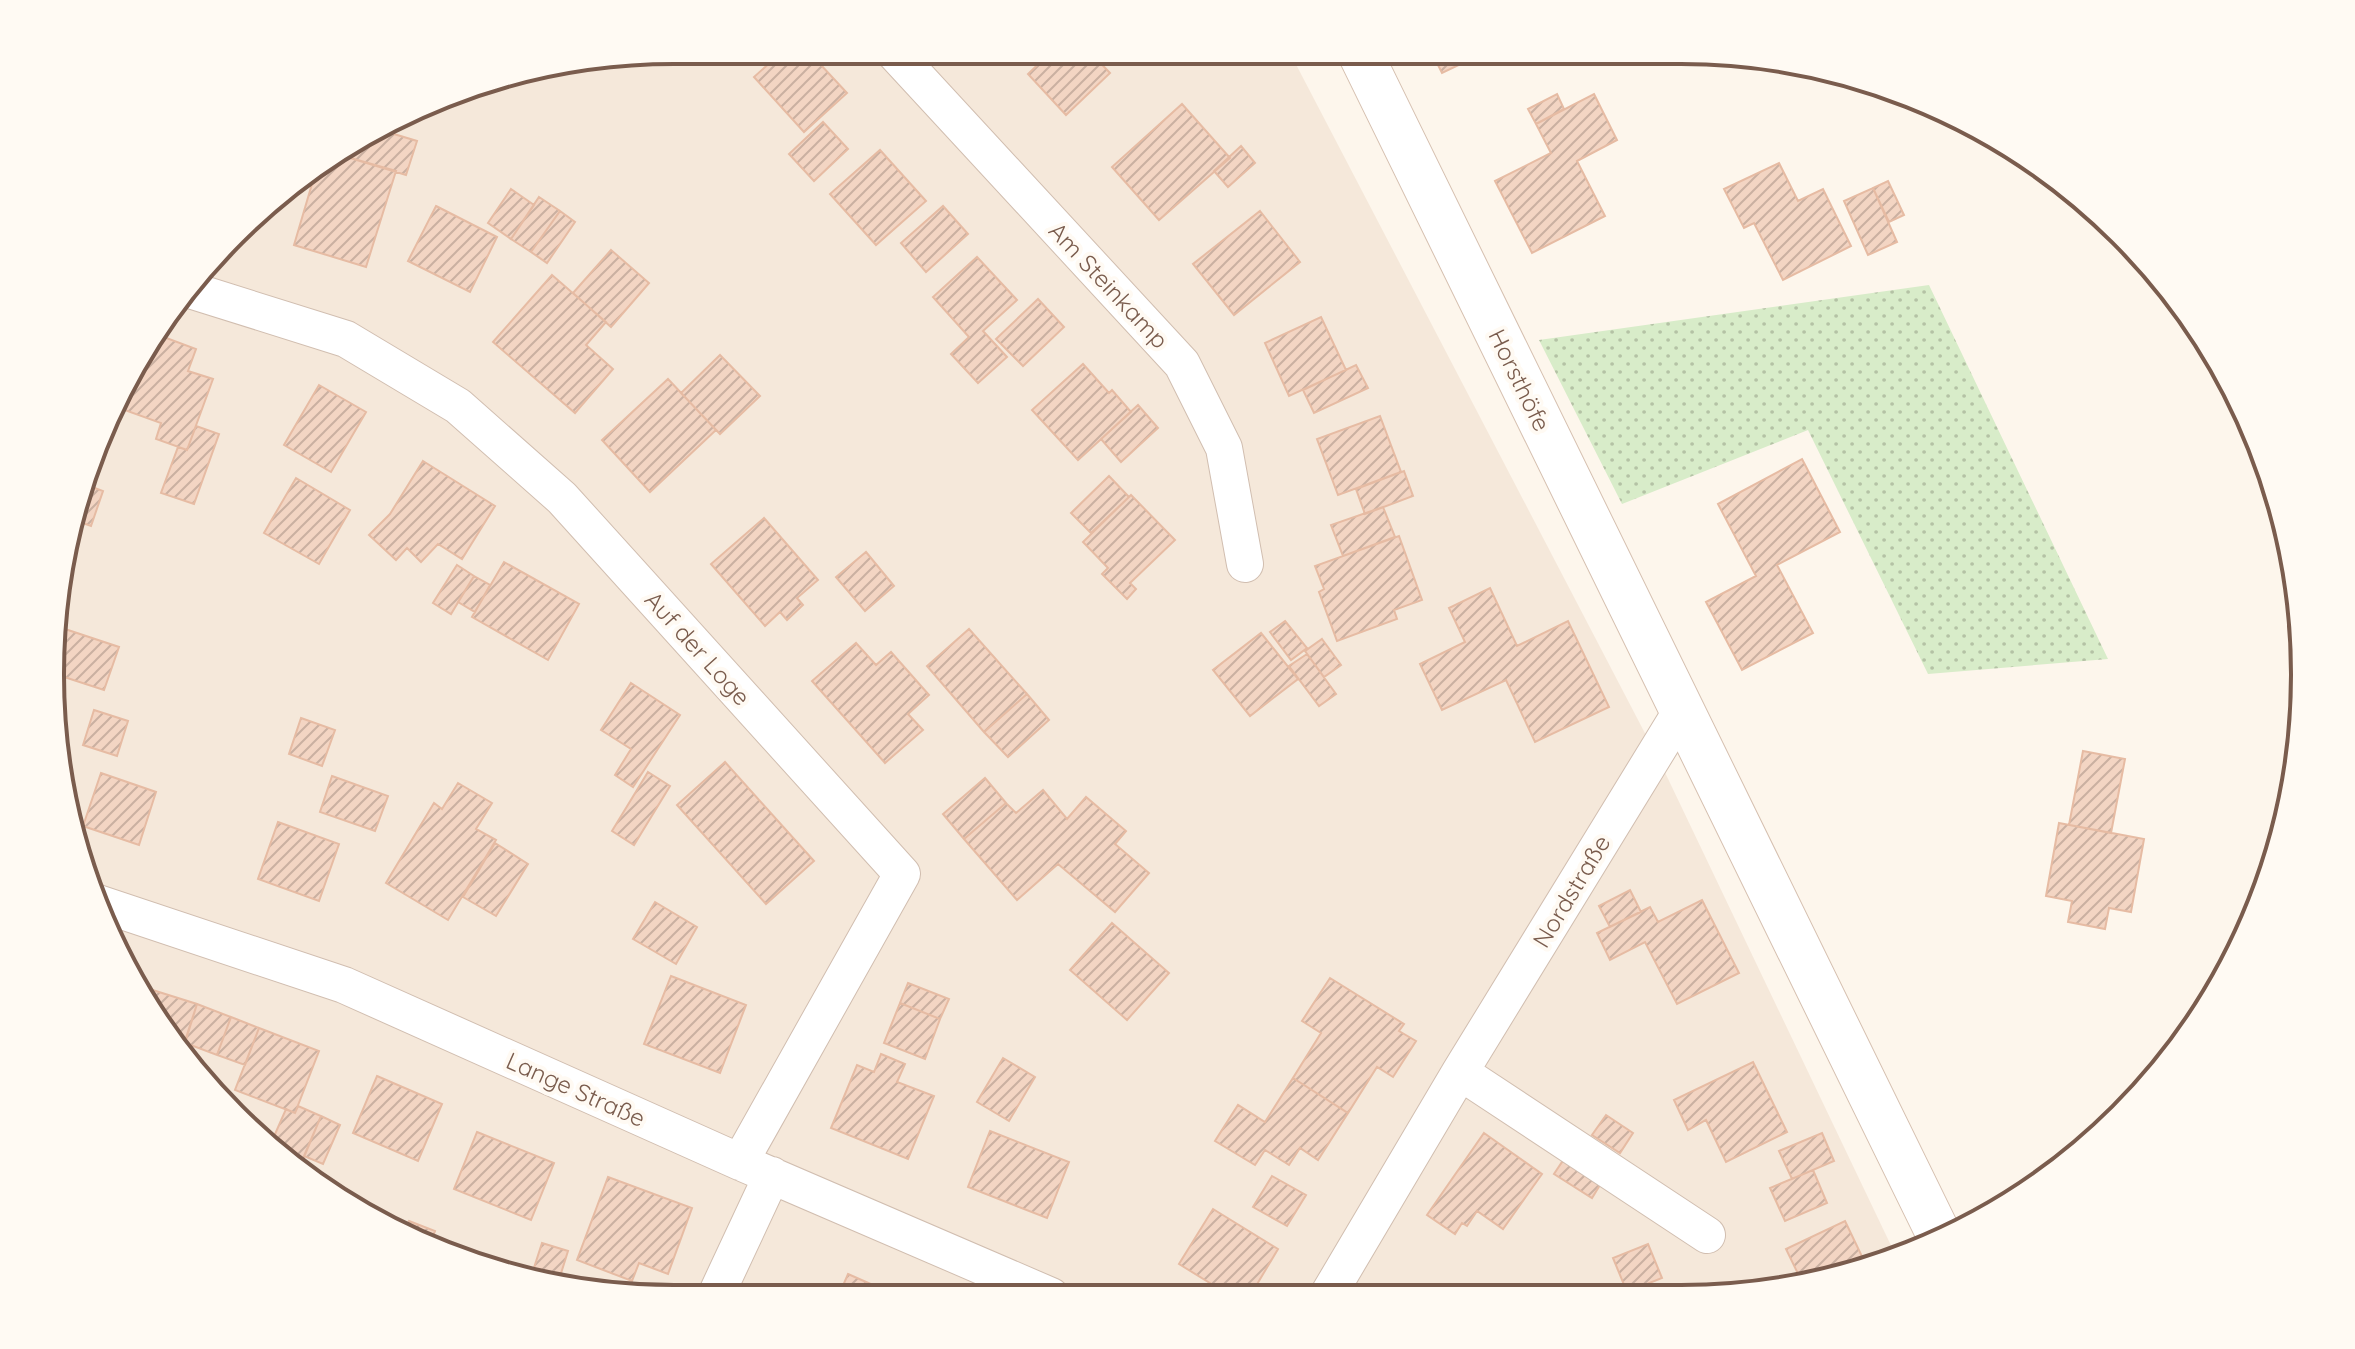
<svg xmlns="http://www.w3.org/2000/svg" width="2355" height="1349" viewBox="0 0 2355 1349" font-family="Quicksand,sans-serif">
<defs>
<pattern id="grass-dots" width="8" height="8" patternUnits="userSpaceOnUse" patternTransform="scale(2)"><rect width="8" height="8" fill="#d8ecc9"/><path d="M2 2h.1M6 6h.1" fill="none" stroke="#b4c2a5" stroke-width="1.8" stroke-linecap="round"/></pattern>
<pattern id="building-hatch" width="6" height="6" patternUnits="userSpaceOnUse" patternTransform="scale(2)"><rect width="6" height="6" fill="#f3d5c3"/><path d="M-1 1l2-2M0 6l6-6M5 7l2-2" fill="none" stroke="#cab0a1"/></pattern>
</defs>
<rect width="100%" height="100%" fill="#fdf6ec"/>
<path fill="#f5e8da" d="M674,50l615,1 371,711 237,496 -15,8 -120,28 -1128,4 -160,-32 -112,-51 -157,-129 -108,-173 -46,-198 20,-203 85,-185 139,-148 179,-96z"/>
<path fill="url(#grass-dots)" d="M1929,285l179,374 -180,15 -120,-244 -186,74 -83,-164z"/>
<path fill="url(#building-hatch)" stroke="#e6bba3" stroke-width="2" d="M697,50h21l-11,11z
M784,50h23l40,43 -43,39 -50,-55z
M971,50h24l-13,12z
M1053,50l36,1 21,22 -44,42 -38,-41z
M1431,51h57l-46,22z
M1557,94l7,15 -28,15 -8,-15z
M1594,94l23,46 -40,21 28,55 -73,37 -37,-72 56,-28 -15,-29z
M1182,104l48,54 -71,62 -47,-53z
M823,122l25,27 -34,32 -25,-27z
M384,131l33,10 -11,34 -66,-20z
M1241,146l14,17 -27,24 -14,-16z
M880,150l46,51 -50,44 -46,-51z
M340,155l56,16 -30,96 -72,-22 23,-78z
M1779,163l19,38 25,-12 28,57 -68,34 -29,-57 -10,5 -20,-39z
M1888,181l16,34 -15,7 -16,-34z
M1873,188l24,54 -29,13 -24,-54z
M511,189l23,16 -23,34 -23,-16z
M539,197l21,14 -29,41 -20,-13z
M436,206l61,31 -27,55 -62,-31z
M943,206l25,28 -42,38 -25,-29z
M560,211l15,11 -28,41 -16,-11z
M1260,211l40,51 -66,53 -41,-51z
M611,250l38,33 -38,44 -38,-34z
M977,257l40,43 -34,31 24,26 -29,26 -27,-29 18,-17 -36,-40z
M552,275l54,47 -20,23 27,24 -38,44 -82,-71z
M1038,299l26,28 -41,39 -27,-27z
M1321,317l25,53 -57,26 -24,-53z
M153,333l43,16 -8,22 25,8 -26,71 -31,-11 5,-16 -42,-15z
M720,355l40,41 -40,38 -39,-41z
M1083,364l26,29 3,-3 19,22 -53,48 -46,-50z
M1356,365l12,23 -54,25 -11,-23z
M668,379l48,51 -66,62 -48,-52z
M319,385l47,27 -35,60 -47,-27z
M1138,405l20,23 -37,34 -20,-23z
M1380,416l21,56 -63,23 -21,-56z
M196,426l23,8 -25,70 -33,-11 17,-46 9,3z
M1802,459l38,73 -63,33 36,68 -71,37 -36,-68 50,-26 -38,-72z
M423,461l72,45 -33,53 -24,-15 -17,18 -14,-14 -11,12 -27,-25 21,-21z
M1404,471l9,25 -48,18 -9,-25z
M1109,476l20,21 -38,36 -20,-20z
M296,478l54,32 -31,54 -55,-31z
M84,484l19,7 -12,35 -20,-7z
M1131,495l44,45 -45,43 6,6 -9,10 -25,-25 6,-6 -25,-26z
M1383,507l12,30 -52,19 -12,-31z
M764,518l54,62 -21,18 6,7 -16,15 -7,-8 -15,14 -54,-62z
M1399,536l23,64 -28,10 3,9 -60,22 -18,-49 5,-3 -9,-23z
M866,552l28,34 -29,25 -29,-34z
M504,562l75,42 -31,56 -76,-43z
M457,565l17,11 -23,38 -18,-11z
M474,576l16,9 -15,27 -17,-10z
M1490,588l27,58 51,-25 41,86 -74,35 -29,-62 -64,30 -22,-46 45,-22 -16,-34z
M1285,621l22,27 -16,12 -21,-28z
M62,628l57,19 -15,43 -49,-16z
M969,629l58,65 -43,38 -57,-66z
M1261,633l37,46 -48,37 -37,-46z
M1322,639l19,26 -17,12 -19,-26z
M856,643l20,22 15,-13 38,43 -21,19 15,16 -38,33 -73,-82z
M1307,654l29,40 -17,12 -30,-40z
M631,683l49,32 -47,72 -18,-12 16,-26 -30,-19z
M1027,694l22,26 -41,37 -24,-25z
M94,710l34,11 -11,35 -34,-11z
M301,718l34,12 -13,36 -33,-12z
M2083,751l42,8 -14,74 -42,-8z
M725,762l89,99 -48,43 -89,-99z
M648,772l22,14 -36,59 -22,-14z
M101,773l55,19 -17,53 -56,-19z
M332,776l56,20 -13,35 -55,-19z
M985,778l21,25 -42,36 -21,-25z
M458,783l34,20 -16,26 20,11 -48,80 -62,-37 48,-80 8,6z
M1043,790l24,29 19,-22 40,34 -11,13 34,29 -34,39 -57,-48 -41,36 -53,-61 42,-36 10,10z
M278,822l61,22 -20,57 -61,-22z
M2059,823l85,16 -13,73 -22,-4 -4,21 -37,-7 4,-21 -26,-5z
M495,843l33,21 -32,52 -33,-19z
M1630,890l11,22 -31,15 -11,-21z
M1702,900l37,73 -62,31 -32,-62 -35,18 -13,-27 53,-26 8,15z
M655,902l42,25 -21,37 -43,-25z
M1112,923l57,50 -42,47 -57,-50z
M671,976l75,29 -26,68 -76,-29z
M1330,978l74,46 -5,7 17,10 -23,36 -16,-10 -29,46 -55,-35 28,-45 -19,-12z
M908,983l41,16 -9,20 -40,-16z
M143,987l54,17 -15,46z
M900,1003l40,16 -15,40 -41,-16z
M197,1004l34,13 -14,38 -32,-12z
M231,1017l28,11 -14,37 -28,-10z
M259,1028l60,23 -24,62 -60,-23z
M881,1054l24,10 -8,18 37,14 -26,63 -77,-31 26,-63 17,7z
M1003,1058l32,19 -26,44 -32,-19z
M1753,1062l34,70 -61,30 -20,-42 -18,10 -14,-30z
M377,1076l65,28 -24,57 -65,-28z
M1293,1078l55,35 -30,47 -18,-12 -11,17 -24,-15 -10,15 -40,-24 23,-36 27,17z
M298,1106l23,10 -19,46 -10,-4 -20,-17 14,-32 9,4z
M1606,1115l27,18 -13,20 -28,-18z
M321,1116l19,9 -17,39 -19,-8z
M990,1131l79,31 -22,56 -79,-31z
M477,1132l77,31 -23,57 -77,-31z
M1484,1133l58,41 -39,55 -26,-18 -10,15 -5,-3 -7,11 -28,-19z
M1822,1133l12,28 -42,18 -13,-28z
M1566,1156l37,24 -11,18 -38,-24z
M1813,1170l14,33 -42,18 -15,-33z
M1272,1176l34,19 -19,31 -34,-19z
M608,1177l84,31 -24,66 -29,-11 -7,18 -55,-21z
M1213,1209l65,40 -28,47h-19l-52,-32z
M409,1221l26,10 -6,15 -26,-12z
M1845,1221l23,48 -65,15 -17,-35z
M542,1243l26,8 -10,32 -27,-6z
M1648,1244l14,34 -35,14 -14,-34z
M848,1274l52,23h-62z"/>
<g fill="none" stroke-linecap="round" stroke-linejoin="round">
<defs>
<path id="minor" d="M892,50l290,314 42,84 21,116
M190,290l156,49 112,67 104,92 340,376 -162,288
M95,902l249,83 396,177 311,134
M1460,1072l247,163
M1328,1295l132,-223 222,-362
M715,1297l57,-122"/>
<path id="secondary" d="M1359,51l581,1186"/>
</defs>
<use href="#minor" stroke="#d1beb0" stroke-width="38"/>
<use href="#secondary" stroke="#d6c0b0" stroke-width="46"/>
<use href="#minor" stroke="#fff" stroke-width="36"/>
<use href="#secondary" stroke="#fff" stroke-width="44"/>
</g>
<g text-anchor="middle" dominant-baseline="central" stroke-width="8" stroke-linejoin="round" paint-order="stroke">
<g font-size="24" fill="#7a5c4d" stroke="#fffaf3">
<text transform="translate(1109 285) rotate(47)">Am Steinkamp</text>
<text transform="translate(1520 380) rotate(64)">Horsthöfe</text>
<text transform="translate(698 648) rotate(48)">Auf der Loge</text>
<text transform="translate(1571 891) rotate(-59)">Nordstraße</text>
<text transform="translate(576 1089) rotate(24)">Lange Straße</text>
</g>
</g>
<path d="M0 0H2355V1349H0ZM674 64H1681A610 610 0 0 1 2291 674V675A610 610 0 0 1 1681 1285H674A610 610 0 0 1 64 675V674A610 610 0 0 1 674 64Z" fill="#fffaf3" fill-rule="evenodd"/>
<path fill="none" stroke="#7a5c4d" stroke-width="4" d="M674 64H1681A610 610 0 0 1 2291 674V675A610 610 0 0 1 1681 1285H674A610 610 0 0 1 64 675V674A610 610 0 0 1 674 64Z"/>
</svg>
